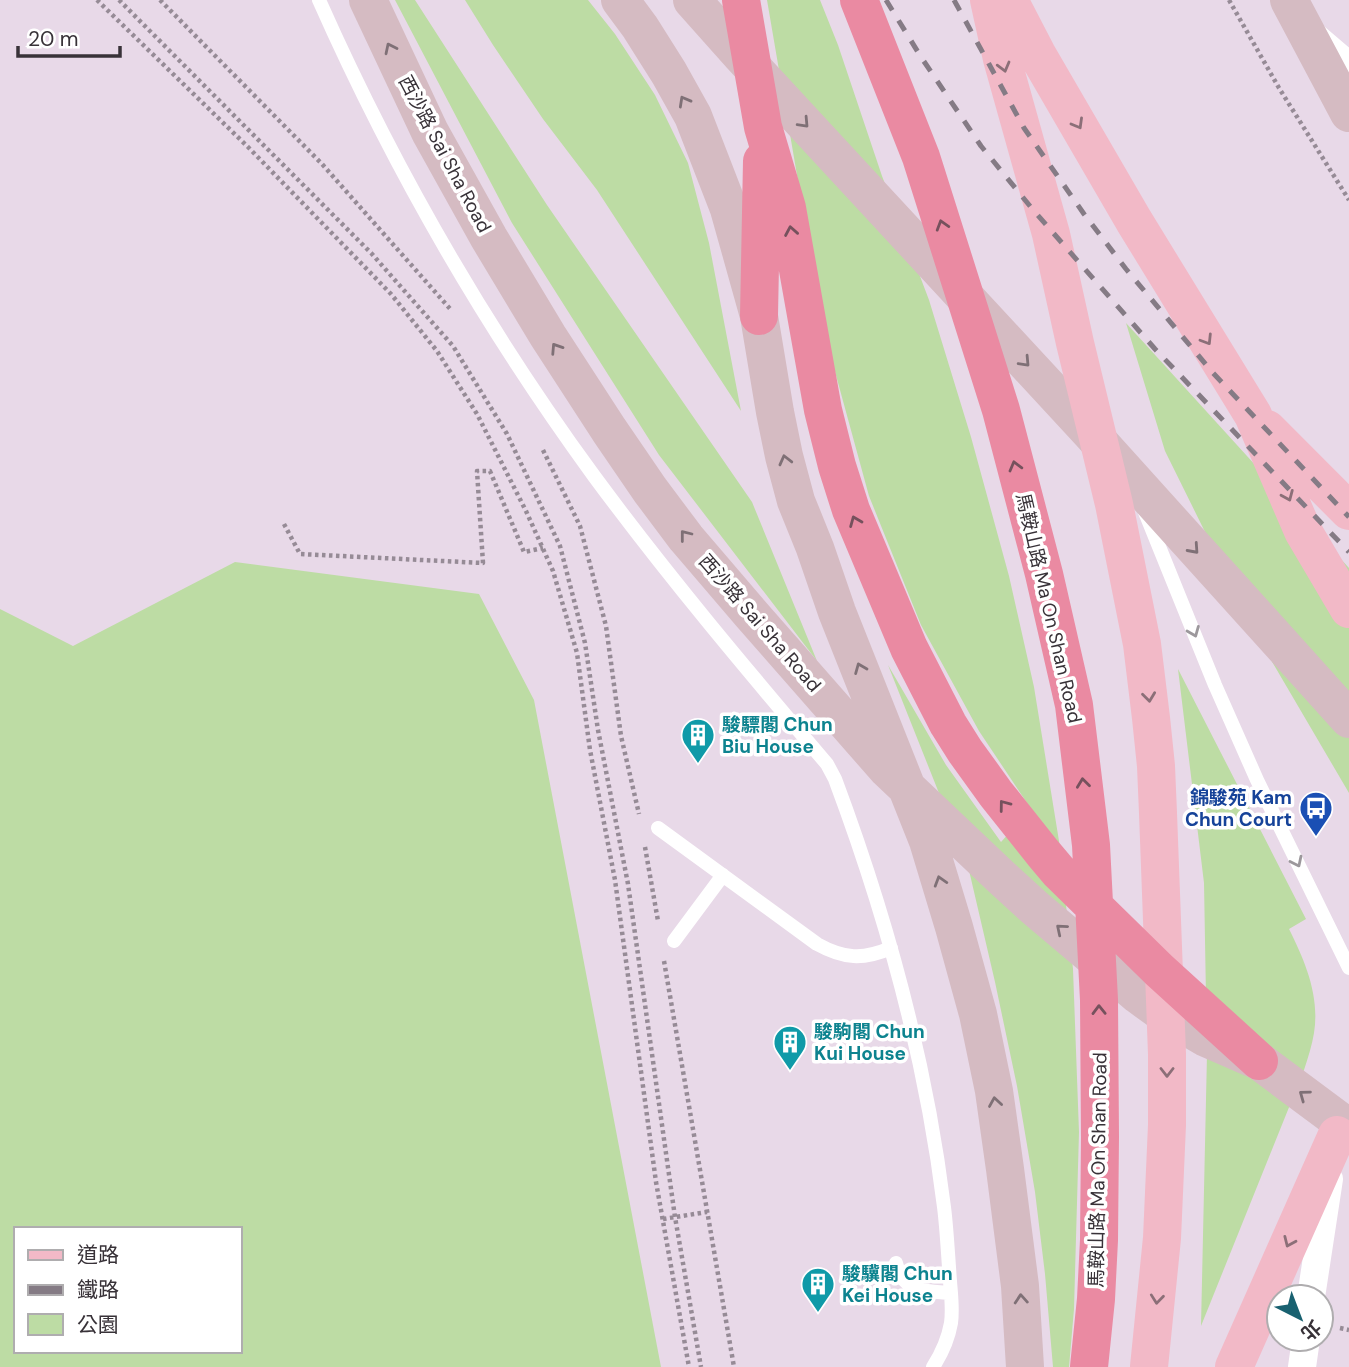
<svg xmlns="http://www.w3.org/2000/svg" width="1349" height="1367" viewBox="0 0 1349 1367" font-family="'DM Sans','Noto Sans TC',sans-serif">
<rect width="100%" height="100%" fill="#e8d9e8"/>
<path fill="#bddca4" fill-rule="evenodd" d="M395,0h20l132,205 205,297 65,159 -158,-206 -147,-232z
M465,0h123l27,34 40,61 33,68 21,80 32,168 -144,-221 -54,-71 -50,-74z
M767,0h53l18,45 44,131 47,124 42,137 38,139 25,111 25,154 14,128 6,163 -5,177 -5,58h-16l-8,-93 -10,-82 -18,-106 -22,-104 -27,-116 -80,-201 58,100 55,77 30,-33 -52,-78 -58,-106 -52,-129 -35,-128 -30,-152z
M1126,323l223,245v225l-95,-162 -89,-180z
M235,562l244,32 55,106 127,667h-661v-758l73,37zM16,1229h224v122h-224z
M1178,669l128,250 -17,10c16,32 31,67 25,104 -2,12 -6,25 -10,37l-103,256 6,-272 -3,-171z"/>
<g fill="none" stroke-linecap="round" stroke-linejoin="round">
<path stroke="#968b96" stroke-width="4.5" stroke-dasharray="3.5 3.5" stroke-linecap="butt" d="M97,0l151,147 143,147 46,57 40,63 49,97 27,60 24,82 13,97 25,130 41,302 33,185
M119,0l253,254 81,92 54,88 53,112 25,97 13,87 30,154 47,333 26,150
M160,0l162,164 130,147
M1229,0l50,88 70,112
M543,450l37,76 26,100 15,110 18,78
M284,524l16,30 183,9 -6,-92h13l34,81 19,-4
M645,847l13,74
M664,961l70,406
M663,1219l44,-7
M1340,1328l9,2"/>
<path stroke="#fff" stroke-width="14" d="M319,0c74,167 167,328 275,476 73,99 153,194 233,288l8,15c52,139 91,281 109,428 3,24 4,49 6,74 1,14 3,28 1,42 -3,17 -9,30 -18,44
M1145,512l70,173 42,95 92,188
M658,828l159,116c27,15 46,16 74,4
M674,941l49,-66
M896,1263c7,30 29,28 55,30"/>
<path stroke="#fff" stroke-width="28" d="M1315,37l34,29
M1311,1297l18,-118
M1302,1367l4,-28"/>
<path stroke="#d5bbc2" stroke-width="38" d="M368,0l62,132 59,106 59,98 61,94 41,60 36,48 65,76 136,155 114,108 34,31 103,87 22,16 44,26 55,24 90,67
M620,0l20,27 29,46 24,43 36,93 30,107 16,96 9,44 12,45 19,47 22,64 91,229 26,86 24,87 16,77 11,78 15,117 5,81
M692,0l49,55 349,377 259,287
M1289,0l60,113"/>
<path stroke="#f2b9c7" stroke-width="38" d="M989,0l13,59 49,175 24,109 39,161 28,140 9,74 5,48 2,47 9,241v71l-5,113 -13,129
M1009,0l28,54 97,167 119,194 50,116 46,78
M1267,429l82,82
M1234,1367l103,-232"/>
<path stroke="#ea8aa2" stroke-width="38" d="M741,0l22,127 24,81 36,202 14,56 14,44 58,138 39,76 17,27 31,43 47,59 16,19 100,98 100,91
M859,0l62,157 80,253 43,164 30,131 17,140 8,155 1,137 -1,103 -3,59 -7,68
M759,316l3,-155"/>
<path stroke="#857b85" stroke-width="5" stroke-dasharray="12 12" stroke-linecap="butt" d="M886,0l35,57 60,89 53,65 121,138 194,203
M954,0l70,128 60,86 42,55 87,104 136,144"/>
</g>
<defs><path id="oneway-chevron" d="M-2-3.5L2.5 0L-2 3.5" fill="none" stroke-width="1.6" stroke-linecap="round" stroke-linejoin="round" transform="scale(1.75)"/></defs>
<g stroke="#7f7076">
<use href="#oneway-chevron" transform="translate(390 48) rotate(-116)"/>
<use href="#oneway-chevron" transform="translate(684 101) rotate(-119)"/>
<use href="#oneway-chevron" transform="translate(804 123) rotate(47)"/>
<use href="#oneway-chevron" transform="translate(556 348) rotate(-123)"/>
<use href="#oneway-chevron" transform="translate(1025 362) rotate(47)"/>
<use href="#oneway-chevron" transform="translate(785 460) rotate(-104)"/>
<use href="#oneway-chevron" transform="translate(685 535) rotate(-128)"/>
<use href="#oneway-chevron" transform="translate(1194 549) rotate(48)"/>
<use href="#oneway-chevron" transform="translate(860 668) rotate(-112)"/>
<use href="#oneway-chevron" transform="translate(940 881) rotate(-107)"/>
<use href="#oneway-chevron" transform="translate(1061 929) rotate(-140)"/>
<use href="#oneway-chevron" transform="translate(1304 1095) rotate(-144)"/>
<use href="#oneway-chevron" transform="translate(995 1102) rotate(-99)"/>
<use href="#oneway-chevron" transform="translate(1021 1299) rotate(-94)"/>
</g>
<g stroke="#8c6f78">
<use href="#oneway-chevron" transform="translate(1004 67) rotate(75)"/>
<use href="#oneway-chevron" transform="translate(1078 124) rotate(60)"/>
<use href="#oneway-chevron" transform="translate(1207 340) rotate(58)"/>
<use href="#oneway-chevron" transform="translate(1288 496) rotate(67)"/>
<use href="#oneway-chevron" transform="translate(1149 697) rotate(83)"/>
<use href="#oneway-chevron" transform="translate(1167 1072) rotate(90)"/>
<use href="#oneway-chevron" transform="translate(1289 1242) rotate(114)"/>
<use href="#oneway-chevron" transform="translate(1157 1299) rotate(96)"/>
</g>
<g stroke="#76515d">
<use href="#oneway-chevron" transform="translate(942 225) rotate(-107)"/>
<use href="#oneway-chevron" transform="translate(791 231) rotate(-100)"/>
<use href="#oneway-chevron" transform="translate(1015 466) rotate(-105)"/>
<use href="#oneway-chevron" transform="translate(855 521) rotate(-112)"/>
<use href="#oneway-chevron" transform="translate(1083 783) rotate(-97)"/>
<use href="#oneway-chevron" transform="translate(1004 805) rotate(-127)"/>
<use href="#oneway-chevron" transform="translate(1099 1010) rotate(-91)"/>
</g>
<g stroke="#9c989c">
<use href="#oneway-chevron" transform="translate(1194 632) rotate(68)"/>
<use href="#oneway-chevron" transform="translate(1297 862) rotate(64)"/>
</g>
<defs>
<symbol id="building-pin" viewBox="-11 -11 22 30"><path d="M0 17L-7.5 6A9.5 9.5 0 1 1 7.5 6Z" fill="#0f9aa8" stroke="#fff"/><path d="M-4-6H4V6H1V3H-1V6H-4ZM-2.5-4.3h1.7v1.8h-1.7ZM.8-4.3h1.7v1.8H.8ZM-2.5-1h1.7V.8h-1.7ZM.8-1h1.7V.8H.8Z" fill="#fff"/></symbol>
<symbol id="bus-pin" viewBox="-11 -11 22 30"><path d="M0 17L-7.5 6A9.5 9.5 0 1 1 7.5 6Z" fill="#1a4fb4" stroke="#fff"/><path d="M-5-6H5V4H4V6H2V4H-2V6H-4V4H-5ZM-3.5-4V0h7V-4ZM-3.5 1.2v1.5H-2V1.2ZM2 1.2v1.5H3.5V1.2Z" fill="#fff"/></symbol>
</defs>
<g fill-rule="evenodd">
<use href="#building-pin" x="679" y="716" width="38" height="52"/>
<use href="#bus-pin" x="1297" y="789" width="38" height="52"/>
<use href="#building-pin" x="771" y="1023" width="38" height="52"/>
<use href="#building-pin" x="799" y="1265" width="38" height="52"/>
</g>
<g text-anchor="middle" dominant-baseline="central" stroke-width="7" stroke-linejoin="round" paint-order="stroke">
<g font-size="19" fill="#383238" stroke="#fff">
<text transform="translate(445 154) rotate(62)">西沙路 Sai Sha Road</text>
<text transform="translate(1049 608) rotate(77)">馬鞍山路 Ma On Shan Road</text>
<text transform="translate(760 623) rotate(49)">西沙路 Sai Sha Road</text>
<text transform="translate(1098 1170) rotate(-89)">馬鞍山路 Ma On Shan Road</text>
</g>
<g font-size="19" font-weight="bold" fill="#0d838f" stroke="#fff" text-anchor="start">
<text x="722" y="724">駿驃閣 Chun<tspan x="722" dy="22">Biu House</tspan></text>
<text x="814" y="1031">駿駒閣 Chun<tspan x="814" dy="22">Kui House</tspan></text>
<text x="842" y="1273">駿驥閣 Chun<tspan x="842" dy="22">Kei House</tspan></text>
</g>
<g font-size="19" font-weight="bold" fill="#164399" stroke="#fff" text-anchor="end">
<text x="1292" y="797">錦駿苑 Kam<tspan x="1292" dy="22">Chun Court</tspan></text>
</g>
</g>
<rect x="14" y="1227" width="228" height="126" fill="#ffffff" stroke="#afadaf" stroke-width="2"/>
<rect x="28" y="1250" width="35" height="10" fill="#f2b9c7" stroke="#afadaf" stroke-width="2"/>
<text x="77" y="1262" font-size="21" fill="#383238">道路</text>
<rect x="28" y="1285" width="35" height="10" fill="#857b85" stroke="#afadaf" stroke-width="2"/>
<text x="77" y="1297" font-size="21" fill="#383238">鐵路</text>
<rect x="28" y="1314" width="35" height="21" fill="#bddca4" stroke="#afadaf" stroke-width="2"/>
<text x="77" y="1332" font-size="21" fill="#383238">公園</text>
<g transform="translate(1300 1318) rotate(138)"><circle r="33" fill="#ffffff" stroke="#afadaf" stroke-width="2"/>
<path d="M0-5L12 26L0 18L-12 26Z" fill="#196170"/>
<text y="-10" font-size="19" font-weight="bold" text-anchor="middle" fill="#383238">北</text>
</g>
<path d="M18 46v10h102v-10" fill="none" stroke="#383238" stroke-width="3.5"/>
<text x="28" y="46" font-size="21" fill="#383238" stroke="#ffffff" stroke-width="5" paint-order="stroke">20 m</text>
</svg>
